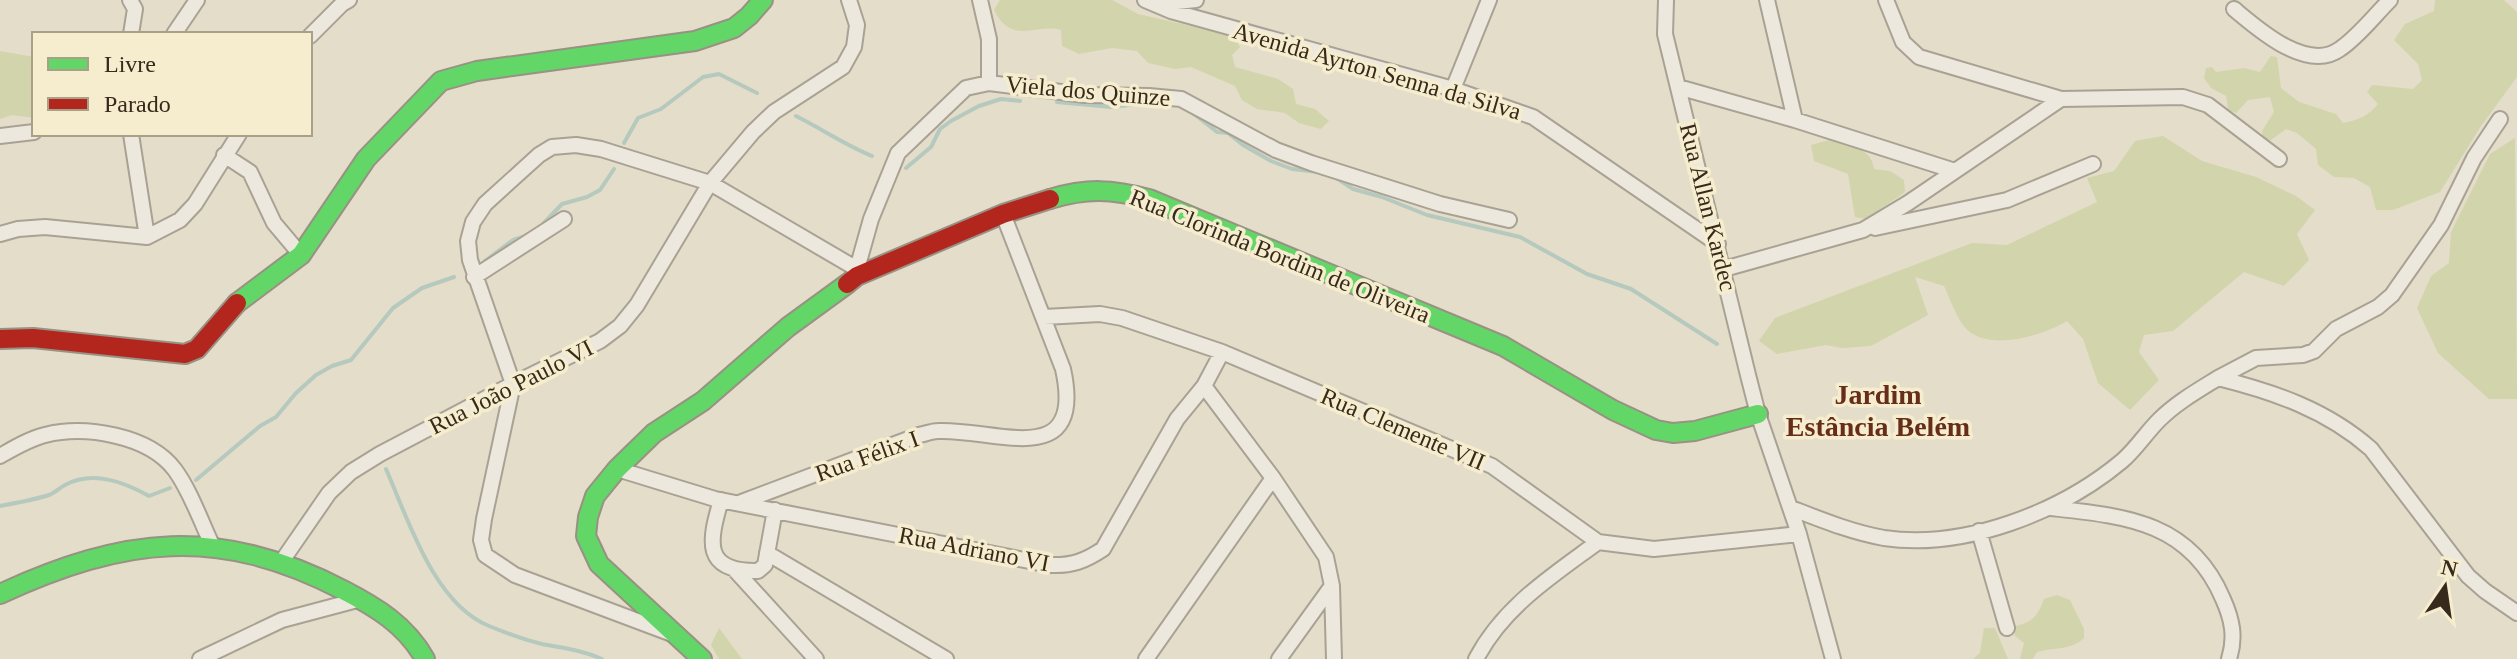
<svg xmlns="http://www.w3.org/2000/svg" width="2517" height="659" viewBox="0 0 2517 659" font-family="Georgia,serif">
<rect width="100%" height="100%" fill="#e4ddca"/>
<path fill="#d2d4ac" d="M1000,0h112l26,14 96,22 6,11 -8,8 3,12 43,12 15,10 3,15 19,5 14,12 -8,8 -22,-6 -14,-10 -28,-4 -15,-9 -7,-14 -44,-19 -16,2 -27,-6 -11,-12 -25,-3 -33,6 -17,-8 -1,-16c-25,-7 -49,16 -67,-20z
M2435,0h69l13,12v65l-36,49 -41,66 -47,18h-17l-6,-23 -16,-9 -20,-1 -16,-12 -2,-16 -19,-16 -11,-4 -15,11 -8,-1 -1,-8 12,-19 -4,-15 -22,3 -12,13 -8,-3 -2,-14 -15,-8 -7,-10 2,-10 6,-1 4,5 28,-4 16,4 11,-16 6,1 4,31 18,14 37,12 7,9c16,-3 25,-7 35,-19l-11,-12 5,-7 41,4 9,-9 -4,-16 -24,-24 11,-16 29,-13z
M0,51l34,6v61l-22,-3 -12,4z
M2163,136l39,25 54,16 40,19 19,14 -18,24 12,26 -25,26 -40,-14 -71,59 -29,4 -5,17 20,28 -29,30 -32,-27 -15,-44 -16,-18c-25,15 -83,33 -104,4 -8,-11 -13,-26 -19,-39l-29,-9 13,38 -57,31 -29,2 -16,-3 -49,9 -18,-13 16,-23 197,-75 35,2 90,-43 -10,-24 27,-7 21,-30z
M2515,138l2,261h-28l-51,-46 -21,-45 14,-32 18,-13 2,-31 39,-78z
M1829,140c18,3 43,8 45,29l16,2 14,9 1,12 -39,27 -11,-2 -7,-43 -34,-13 -3,-16z
M2057,595l13,5 14,29v9c-15,13 -29,9 -47,14l-4,7h-13l4,-16 -10,-8 2,-9c16,-4 22,-10 28,-27z
M719,628l23,31h-23l-8,-14z
M1984,628h11l13,31h-35l7,-6z"/>
<g fill="none" stroke-linecap="round" stroke-linejoin="round">
<path stroke="#b6c9be" stroke-width="4" d="M1057,102l54,5 36,-4
M1193,113l24,19 11,1 15,12 28,16 21,8 27,3
M796,116c26,13 49,29 76,40
M624,143l14,-25 23,-9 42,-32 16,-3 38,19
M906,168l25,-21 9,-18 11,-8 28,-15 22,-7 19,2
M1335,177l18,12 29,8 45,18 93,22 67,37 44,15 86,55
M543,224l19,-20 25,-7 13,-7 14,-21
M485,261l28,-21 13,-4
M386,469c22,50 48,135 103,157 17,7 36,14 53,18 21,4 40,6 60,15
M196,480l64,-54 16,-9 20,-24 20,-18 16,-9 19,-6 42,-52 29,-20 32,-11
M0,506c16,-3 33,-6 49,-11 6,-2 10,-7 16,-10 28,-15 59,-3 84,11l21,-8"/>
<defs>
<path id="street" d="M130,0l5,9 -4,25
M980,0l9,39v44
M1145,0l26,11 282,78 80,28 185,127
M1666,0l-1,34 83,341 10,39 41,120 34,125
M1767,0l28,120
M1886,0l17,42 16,15 142,42 122,-2 25,8 71,54
M1157,4l39,-4
M2234,9c24,20 73,64 106,40 18,-12 34,-33 50,-49
M174,34l23,-34
M310,36l32,-32 7,-4
M1678,87l117,33 160,51
M1453,89l36,-89
M131,134l16,103
M0,136l34,-4
M224,155l26,17 24,51 27,32
M1875,228l132,-28 86,-36
M0,234l18,-5 27,-2 102,10 33,-17 15,-16 44,-70
M1724,269l139,-39 45,-27 153,-104
M857,276v-7l14,-50 27,-66 68,-65 23,-5 96,12 64,1 32,3 95,51 35,13 129,41 69,16
M474,277l90,-58
M1044,317l56,-3 22,4 100,34 270,114 106,76 56,7 145,-15
M2218,378l38,-20 47,-3 11,-4 22,-22 42,-22 14,-12 49,-70 33,-67 26,-39
M1204,386l69,92 53,79 6,29 2,73
M0,456c14,-8 29,-17 45,-21 40,-10 104,0 130,35 16,22 26,52 38,77
M617,469l98,30 335,66c22,1 35,-4 53,-16l74,-130 27,-33 18,-34
M721,500c-12,41 -19,72 37,71l7,-6 10,-55
M739,503l180,-68c6,-1 13,-4 19,-4 56,-3 148,42 125,-62l-60,-155
M1791,508c31,12 60,24 93,30 80,12 177,-26 238,-77 14,-12 24,-28 37,-41 17,-17 38,-29 59,-42 56,14 109,32 153,71l97,127 17,15 32,22
M2051,508c73,8 139,13 172,91 9,20 13,38 6,60
M1979,531l28,97
M767,553l179,106
M282,561l47,-68 22,-21 29,-18 133,-70 87,-43 20,-15 17,-21 73,-122 43,-51 21,-20 69,-45 11,-20 3,-22 -8,-25
M734,569l82,90
M672,634l-157,-59 -30,-20 -4,-15 3,-21 29,-135 -43,-124 -2,-19 5,-19 12,-18 54,-49 13,-8 24,-2 25,4 109,34 147,86
M200,659l82,-39 79,-21
M1146,659l127,-181
M1279,659l52,-72
M1476,659c28,-53 76,-83 122,-117"/>
<path id="fast" d="M1050,199c37,-11 62,-10 99,0l354,147 110,64 43,20 17,3 22,-2 63,-17
M237,303l64,-48 65,-96 75,-78 36,-10 218,-30 39,-13 15,-12 14,-16
M0,594c124,-57 218,-69 343,-4 33,17 63,35 82,69
M702,659l-103,-95 -13,-28 2,-19 7,-21 22,-27 37,-36 49,-32 85,-74 59,-43"/>
<path id="jam" d="M847,284l10,-8 146,-62 47,-15
M0,339l33,-1 152,16 12,-5 40,-46"/>
</defs>
<use href="#street" stroke="#a9a294" stroke-width="18"/>
<use href="#fast" stroke="#989184" stroke-width="22"/>
<use href="#jam" stroke="#989184" stroke-width="22"/>
<use href="#street" stroke="#ece8dd" stroke-width="14"/>
<use href="#fast" stroke="#63d668" stroke-width="18"/>
<use href="#jam" stroke="#b3261e" stroke-width="18"/>
</g>
<g text-anchor="middle" dominant-baseline="central" stroke-width="7" stroke-linejoin="round" paint-order="stroke">
<g font-size="24" fill="#372a1c" stroke="#f6edcf">
<text transform="translate(1377 71) rotate(16)">Avenida Ayrton Senna da Silva</text>
<text transform="translate(1088 91) rotate(5)">Viela dos Quinze</text>
<text transform="translate(1708 207) rotate(76)">Rua Allan Kardec</text>
<text transform="translate(1280 256) rotate(22)">Rua Clorinda Bordim de Oliveira</text>
<text transform="translate(511 387) rotate(-27)">Rua João Paulo VI</text>
<text transform="translate(1403 429) rotate(23)">Rua Clemente VII</text>
<text transform="translate(867 456) rotate(-20)">Rua Félix I</text>
<text transform="translate(974 549) rotate(11)">Rua Adriano VI</text>
</g>
<g font-size="28" font-weight="bold" fill="#652d1a" stroke="#f6edcf">
<text x="1878" y="394">Jardim<tspan x="1878" dy="32">Estância Belém</tspan></text>
</g>
</g>
<rect x="32" y="32" width="280" height="104" fill="#f6edcf" stroke="#aa9f87" stroke-width="2"/>
<rect x="48" y="58" width="40" height="12" fill="#63d668" stroke="#aa9f87" stroke-width="2"/>
<text x="104" y="72" font-size="24" fill="#372a1c">Livre</text>
<rect x="48" y="98" width="40" height="12" fill="#b3261e" stroke="#aa9f87" stroke-width="2"/>
<text x="104" y="112" font-size="24" fill="#372a1c">Parado</text>
<g transform="translate(2445 587) rotate(13)" stroke="#f6edcf" stroke-width="6" paint-order="stroke">
<path d="M0-6L14 30L0 20L-14 30Z" fill="#372a1c"/>
<text y="-12" font-size="22" font-weight="bold" text-anchor="middle" fill="#372a1c">N</text>
</g>
</svg>
